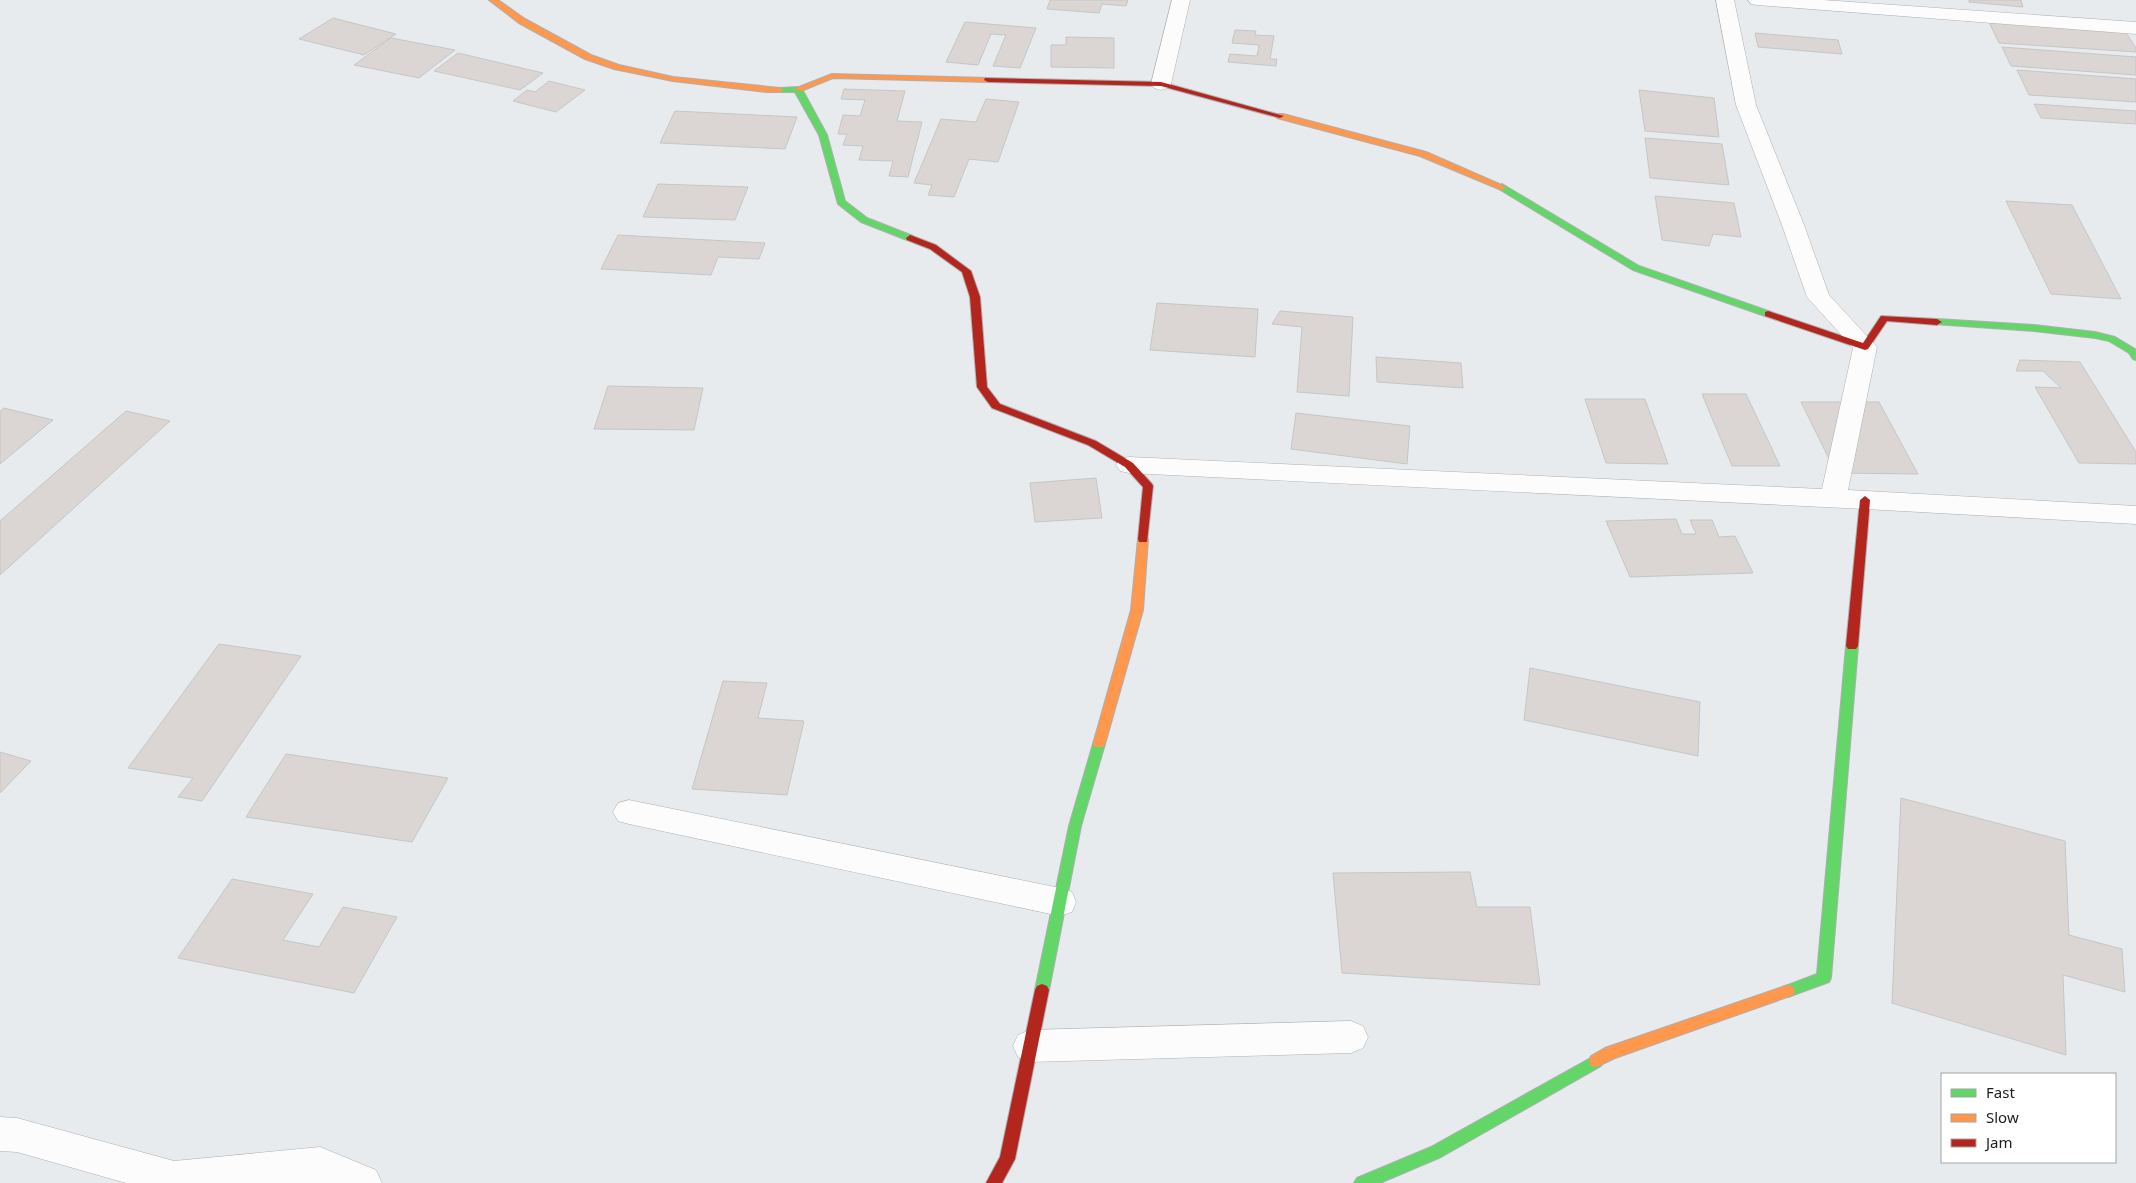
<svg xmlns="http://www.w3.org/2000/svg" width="2136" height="1183" viewBox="0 0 2136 1183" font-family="'Noto Sans',sans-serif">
<rect width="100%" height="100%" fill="#e8ebee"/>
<path fill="#dbd6d3" stroke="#c5c6c6" d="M1050,0h78l-2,6 -24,-2 -3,9 -52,-4z
M1969,0h52l2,7 -54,-5z
M333,18l63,16 -32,21 -65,-16z
M965,22l71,6 -16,40 -27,-2 13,-31 -15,-1 -13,31 -32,-3z
M1989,22l136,9 11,17v4l-137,-9z
M1235,30l21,1 -1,4 19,1 -4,23h7l-1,7 -48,-4 2,-8 27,2 2,-11 -27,-2z
M1755,33l83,7 4,14 -84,-7z
M1066,37l48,1v30l-63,-1v-22h15z
M391,38l64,12 -36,28 -65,-13z
M2002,47l134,10v18l-125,-9z
M458,53l85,20 -23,17 -86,-19z
M2017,70l119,9v23l-107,-7z
M549,81l36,9 -29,22 -43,-11 14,-11 8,2z
M844,89l61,2 -8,30 25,1 -14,55 -19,-1 4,-15 -34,-1 4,-14 -20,-1 4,-11h-9l5,-19 17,1 5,-16 -24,-1z
M1639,90l75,8 5,39 -74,-6z
M986,99l33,3 -21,60 -29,-3 -15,38 -26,-2 4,-10 -18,-2 27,-64 35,3z
M2034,104l102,7v13l-95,-6z
M675,111l122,6 -12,32 -125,-6z
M1645,138l77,6 7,41 -79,-7z
M658,184l90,3 -13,33 -92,-3z
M1655,196l79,7 7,34 -28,-3 -4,12 -47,-6z
M2006,201l66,4 49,94 -70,-5z
M618,235l147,8 -6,16 -41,-2 -7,18 -110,-6z
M1157,303l101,6 -3,48 -105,-7z
M1280,311l73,6 -4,79 -52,-4 5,-65 -30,-3z
M1376,357l85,6 2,25 -86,-6z
M2020,360l60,2 56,90v12l-57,-1 -44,-76 26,1 -18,-17h-27z
M608,386l95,2 -9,42 -100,-1z
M1702,394h44l34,72h-48z
M1585,399h60l23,65 -62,-1z
M1801,402h78l39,72 -82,-1z
M4,408l49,12 -53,44v-53z
M126,411l44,10 -170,154v-54z
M1296,413l114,13 -3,38 -116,-15z
M1096,478l6,40 -67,4 -5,-39z
M1676,519l6,15h14l-6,-14h22l7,17 16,-1 18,37 -123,4 -24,-56z
M219,644l82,12 -99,145 -24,-4 15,-19 -65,-10z
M1530,668l170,34 -2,54 -174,-36z
M723,681l44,2 -9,35 46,3 -17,74 -95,-6z
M0,752l31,9 -31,32z
M286,754l162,24 -36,64 -166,-25z
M1901,798l164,43 4,94 53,14 3,43 -62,-17 3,80 -174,-52z
M1470,872l7,35h53l10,78 -198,-12 -9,-100z
M232,879l81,15 -30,46 36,7 24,-40 54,10 -43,76 -176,-35z"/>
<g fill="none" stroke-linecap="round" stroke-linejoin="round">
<defs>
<path id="street" d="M1172,0h18l-19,84 -3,4 -7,2 -7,-2 -3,-4z
M1716,0h18l22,105 48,120 25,70 48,52 -29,143 288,16v18l-271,-15 -736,-36 -9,-2 -4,-6 4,-6 9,-2 693,32 31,-141 -46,-51 -25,-72 -46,-120z
M1748,0h75l313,22v12l-379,-29 -6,-1z
M629,800l431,88 12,4 4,10 -4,10 -12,4 -431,-92 -11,-3 -5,-9 5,-9z
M1351,1021l12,5 5,11 -5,11 -12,5 -321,9 -12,-5 -5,-11 5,-11 12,-5z
M0,1117l17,1 157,43 146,-14 56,23 6,13h-256l-109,-31 -17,-1z"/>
<path id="fast" d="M798,87l4,2 25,46 18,66 22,17 46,18v4h-6l-46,-18 -23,-18 -19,-69 -24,-43h-15l-4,-2 4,-2z
M1502,184l137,82 132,46 2,2 -2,2h-6l-132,-46 -134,-81 -1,-2z
M1937,319l97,6 61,7 20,5 20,12 1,11 -3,-1 -4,-6 -20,-12 -14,-3 -61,-7 -100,-7v-4z
M1852,642l4,1 2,3 -27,332 -2,4 -41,15 -5,-2 -2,-4 2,-4 34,-13 29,-328 2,-3z
M1099,739l4,2 2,3 -24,82 -32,164 -2,4 -5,2 -5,-2 -2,-4 34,-164 24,-82 2,-3z
M1596,1055l5,1 2,5 -2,5 -160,91 -61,26h-26l3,-5 74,-31z"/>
<path id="slow" d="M489,0h9l27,19 66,36 28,10 54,12 107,11 4,2 -4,2h-13l-94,-11 -59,-12 -29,-10 -66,-36z
M832,74l156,4 4,2 -4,2 -155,-4 -32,13 -7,-2z
M1277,114h6l143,38 80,35 -4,3 -3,-1 -79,-33 -143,-38z
M1143,535l5,4 -5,71 -38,134 -2,3h-8l-2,-3 38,-134 7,-71z
M1788,985l5,2 2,4 -2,4 -178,63 -19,9 -5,-1 -2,-5 2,-5 14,-8z"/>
<path id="jam" d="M985,78l176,4 123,34 -4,2 -119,-32 -173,-4 -4,-2z
M910,235l26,10 35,26 9,26 7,90 13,17 96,37 37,22 19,21 1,2 -6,56h-8l-1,-3 5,-52 -18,-20 -37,-22 -96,-37 -15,-21 -7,-90 -8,-25 -32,-23 -23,-9 -1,-2z
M1768,311l95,32 18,-27 56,3 5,3 -5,3 -50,-4 -19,28 -3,1 -100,-34v-4z
M1865,496l5,4 -12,146 -2,3h-8l-2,-3 14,-146z
M1042,984l5,2 2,4 -34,169 -13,24h-16l14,-26 35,-167 2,-4z"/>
</defs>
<use href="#street" stroke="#adafb2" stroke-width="1"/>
<use href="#fast" stroke="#adafb2" stroke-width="2"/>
<use href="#slow" stroke="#adafb2" stroke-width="2"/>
<use href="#jam" stroke="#adafb2" stroke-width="2"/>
<use href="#street" fill="#fcfcfc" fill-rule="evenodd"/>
<use href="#fast" fill="#63d668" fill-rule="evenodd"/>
<use href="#slow" fill="#ff974d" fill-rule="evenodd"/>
<use href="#jam" fill="#b3261e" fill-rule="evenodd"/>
</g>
<rect x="1941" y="1073" width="175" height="90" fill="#ffffff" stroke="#a3a4a5"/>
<rect x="1951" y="1089" width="25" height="8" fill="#63d668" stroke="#a3a4a5"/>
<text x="1986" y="1098" font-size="15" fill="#1a1c1e">Fast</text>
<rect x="1951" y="1114" width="25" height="8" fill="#ff974d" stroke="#a3a4a5"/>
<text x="1986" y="1123" font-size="15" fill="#1a1c1e">Slow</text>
<rect x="1951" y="1139" width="25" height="8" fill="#b3261e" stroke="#a3a4a5"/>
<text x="1986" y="1148" font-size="15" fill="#1a1c1e">Jam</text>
</svg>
